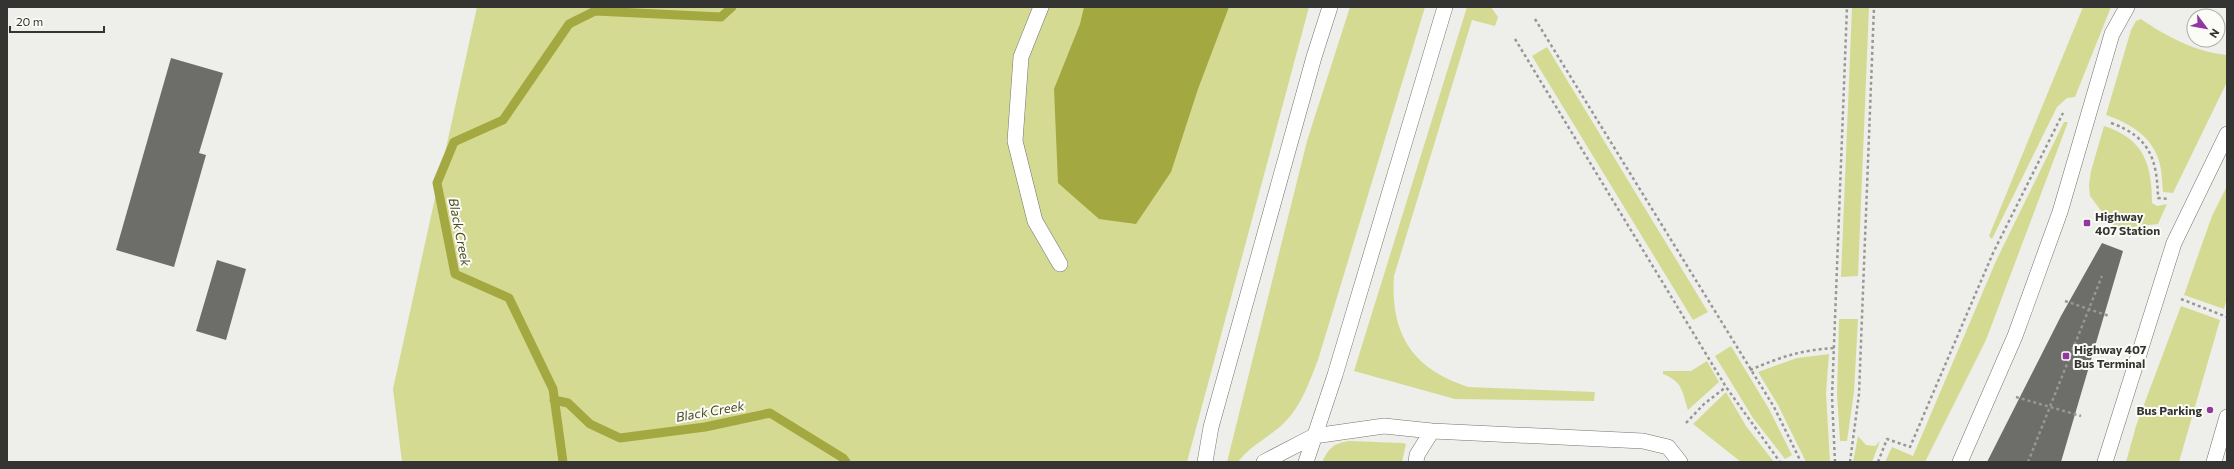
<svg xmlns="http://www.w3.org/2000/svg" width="2234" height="469" viewBox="0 0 2234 469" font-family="Commissioner,sans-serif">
<rect width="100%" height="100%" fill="#eeefea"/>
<path fill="#d5da93" d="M477,7h832l-122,455h-785l-9,-73z
M1350,7h75l-107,353c-9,23 -17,47 -35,64 -15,14 -33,22 -45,38h-11l80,-321z
M1467,7h24l7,10 -3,9 -23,-6 -78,256c-4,59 19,93 74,111l127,5 -1,9 -139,-2 -101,-28z
M1852,7h17l-11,269 -17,1z
M2083,7h28l-36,90 -8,1 -10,9 -65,132 -3,-3z
M2141,19c25,17 54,33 86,36v27l-54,111 -10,-1c-1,-10 -1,-21 -4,-31 -7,-25 -30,-38 -53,-46l25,-85 5,-9z
M1547,47l161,265 -15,8 -161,-264z
M2064,122h4l-82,218 -61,122h-40l7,-15 21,9 83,-195z
M2104,126c40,13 48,38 48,77l5,3 10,-2 -9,20 -34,4 -13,-4 -21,-28 -1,-11 2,-14z
M2227,186v111l-3,12 -40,-14 28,-79z
M2181,306l39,14 -41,142h-53l10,-36z
M1839,319h19l-4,73 -7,49h-7l-3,-47z
M1731,346l38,63 23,46 -7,4 -32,-41 -38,-62z
M1829,354l-3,39 4,69h-24l-28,-57 -20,-33 39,-14z
M1707,361l12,21 -31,28c-6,-19 -5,-28 -25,-36v-3h28z
M1726,392l20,34 28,36h-33l-48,-38z
M1858,436l8,9 9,1 5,-5 -8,21h-19z
M1349,441l54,2 3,1 -4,18h-80c7,-14 12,-19 27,-21z"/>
<path fill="#a3a841" d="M1084,7h145l-31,82 -27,83 -35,52 -37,-5 -41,-36 -4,-94 26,-65z"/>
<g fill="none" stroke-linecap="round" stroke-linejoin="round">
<path stroke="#a3a841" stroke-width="9" d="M554,400l14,3 22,21 30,14 85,-11 65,-14 73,45 3,4
M563,462l-10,-73 -44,-91 -54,-24 -18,-91 17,-41 49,-22 66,-96 26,-13 126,6 11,-10"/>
</g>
<path fill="#6d6e69" d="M171,58l52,15 -24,80 7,2 -32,112 -58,-17z
M2102,243l21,8 -62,211h-74l74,-146z
M217,260l29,9 -20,71 -30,-9z"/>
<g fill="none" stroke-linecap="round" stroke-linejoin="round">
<defs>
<path id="service" d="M1041,7l-20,50 -6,84 20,80 25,43
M1205,462l6,-35 103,-370 16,-50
M1264,462l50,-26 70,-10 48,5 211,10 25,6 12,15
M1306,462l29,-87 110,-368
M1416,462l1,-7 15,-24
M1960,462l55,-126 45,-124 52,-178 15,-27
M2105,462l69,-219 53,-109
M2214,462l13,-45"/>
</defs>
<use href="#service" stroke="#747470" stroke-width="16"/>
<path stroke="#979895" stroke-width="2.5" stroke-dasharray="3 3" stroke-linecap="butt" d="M1535,19l239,388 27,55
M1515,39l211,348 54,75
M2111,123c39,14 46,36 47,75l11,1
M2181,299l46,18
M2065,301l44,15
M1750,370c31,-13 50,-20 85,-22
M2016,397l65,19
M1686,423l18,-19 22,-17
M1835,462l-3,-65 15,-390
M1850,462l9,-68 15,-387
M1878,462l9,-23 23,8 83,-194 70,-140
M2028,462l74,-186"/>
<use href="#service" stroke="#fff" stroke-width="15"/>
</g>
<g fill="#9237a2" stroke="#fcfcf7" stroke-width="1.5">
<rect x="2083" y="219" width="8" height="8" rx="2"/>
<rect x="2062" y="352" width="8" height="8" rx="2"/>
<circle cx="2210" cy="410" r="4"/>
</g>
<g text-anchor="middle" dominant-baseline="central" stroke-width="4" stroke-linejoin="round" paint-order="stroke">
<g font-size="12" font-weight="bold" fill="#343533" stroke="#fcfcf7" text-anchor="start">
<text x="2095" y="216">Highway<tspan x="2095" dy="14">407 Station</tspan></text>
<text x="2074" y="349">Highway 407<tspan x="2074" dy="14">Bus Terminal</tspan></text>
<text x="2202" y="410" text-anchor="end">Bus Parking</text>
</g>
<g font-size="13" font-style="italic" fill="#4a4c22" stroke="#fcfcf7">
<text transform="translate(460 232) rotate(79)">Black Creek</text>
<text transform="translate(710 411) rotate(-10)">Black Creek</text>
</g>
</g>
<rect width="2234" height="469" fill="none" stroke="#343533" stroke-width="16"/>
<g transform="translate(2206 28) rotate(122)"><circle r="19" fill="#fcfcf7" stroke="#acaca9"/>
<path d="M0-3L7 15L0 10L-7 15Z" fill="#9237a2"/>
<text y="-6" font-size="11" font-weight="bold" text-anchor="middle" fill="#343533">N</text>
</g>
<path d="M10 26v6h94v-6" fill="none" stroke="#343533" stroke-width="2"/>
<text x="16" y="26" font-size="12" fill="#343533" stroke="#fcfcf7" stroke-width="3" paint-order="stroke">20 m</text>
</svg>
